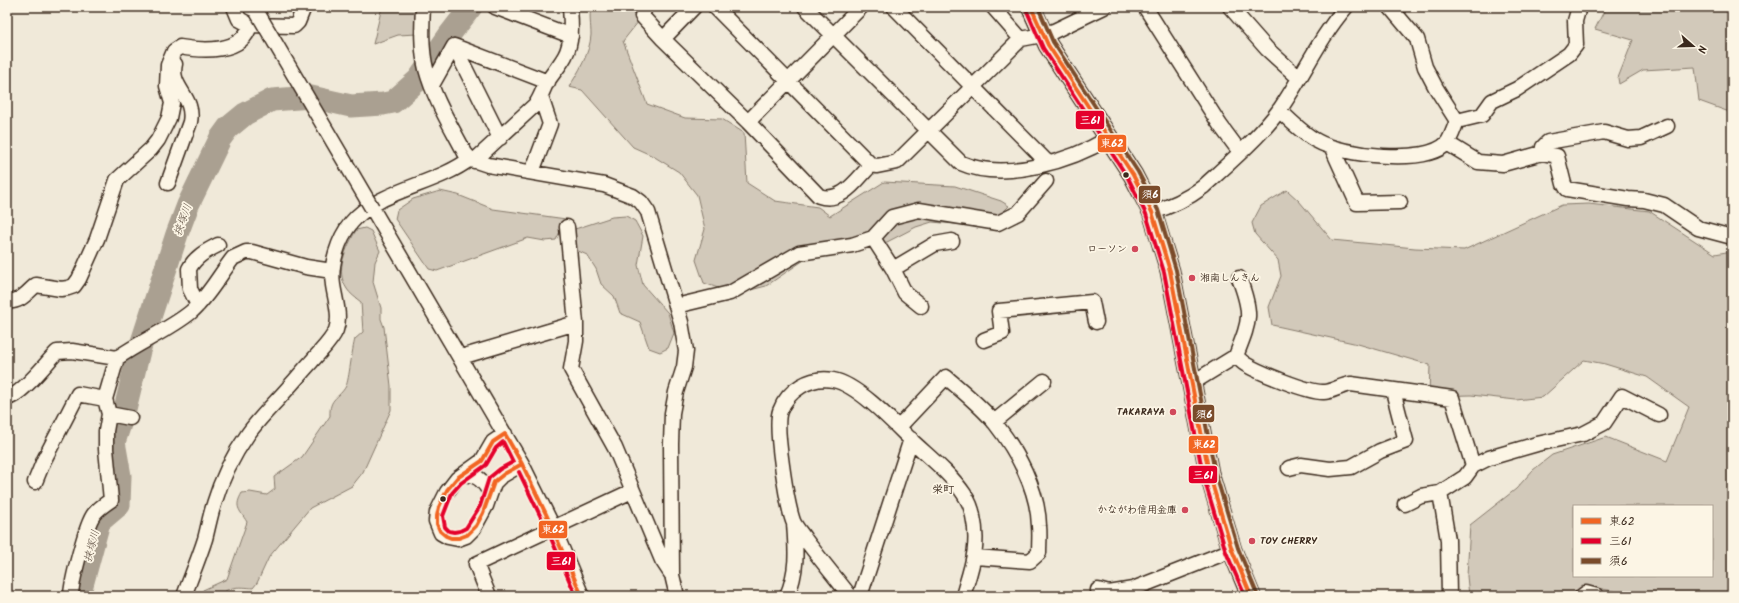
<svg xmlns="http://www.w3.org/2000/svg" width="1739" height="603" viewBox="0 0 1739 603" font-family="Kalam,'Klee One',sans-serif">
<rect width="100%" height="100%" fill="#f0e9d9"/>
<filter id="ink" filterUnits="userSpaceOnUse"><feTurbulence type="fractalNoise" baseFrequency=".025" numOctaves="2"/><feDisplacementMap in="SourceGraphic" scale="8" xChannelSelector="R" yChannelSelector="G"/><feConvolveMatrix kernelMatrix="1 2 1 2 8 2 1 2 1" color-interpolation-filters="sRGB"/></filter>
<g filter="url(#ink)">
<path fill="#d2c9ba" stroke="#867a6c" fill-rule="evenodd" d="M382,7h36l-1,27 -19,1 -25,9z
M591,7h59l-27,34 24,63 38,14 37,1 22,14 3,50 28,18 43,6 12,9 54,-34 71,4 46,15 8,5 -21,21 -56,-5 -16,5 -29,15 -26,7 -54,9 -41,28 -31,8 -31,-11 -8,-23 9,-31 -8,-34 -18,-23 -26,-16 -20,-9 -51,-57 -13,-3c9,-14 21,-34 22,-52 0,-10 -2,-18 0,-28z
M1606,7h126v106l-33,-12 -4,-34 -52,3 -24,14 -1,-6 15,-38 -38,-11z
M1287,190l12,11 33,39 83,8 49,2 98,-45 27,-1 60,7 66,43 17,-3v192l-4,54 4,5v94h-94l-56,-11 -3,11h-110l-2,-20 3,-51 46,-36 17,-19 19,-15 54,-18 61,24 22,-54 -42,-30 -42,-13 -21,-4 -41,37 -27,3 -45,-5 -42,1 1,-31 -72,-21 -86,-19 -3,-18 12,-31 -3,-16 -23,-26 -3,-11 9,-17zM1574,506h138v70h-138z
M440,191l18,4 35,14 73,10 -10,21 -11,1 -17,-3 -91,33 -8,-2 -34,-50 2,-9 16,-11z
M626,216l9,5 8,15 -5,29 5,20 25,28 6,20 -6,15 -8,4 -11,-4 -9,-26 -20,-9 -6,-17 -13,-12 -5,-15 -9,-14 -11,-5 -4,-13 3,-8 37,-12z
M365,228l6,3 9,20 -5,11 -2,20 8,26v11l3,8 7,59v24l-28,62 -11,14 -42,22 -41,49 -12,26 -4,5c-13,-1 -24,-3 -33,8h-21l4,-6 24,-11 20,-57c-8,-13 -13,-15 -5,-29l8,-1 17,3 8,-6 -1,-12 28,-20 28,-41c-1,-19 9,-17 16,-30 3,-6 6,-37 9,-47l8,-7 -2,-30c-5,-4 -11,-8 -14,-13 -13,-19 0,-42 9,-59z"/>
<g fill="none" stroke-linecap="round" stroke-linejoin="round">
<path stroke="#aaa091" stroke-width="23" d="M79,596l20,-74 20,-17 1,-29 -6,-34 11,-33 14,-58 38,-117 11,-29 32,-66 8,-11 17,-14 27,-14 39,-3 40,9 32,-2 10,-2 25,-22 32,-46 21,-27"/>
<defs>
<path id="minor" d="M234,7l5,12 11,6 44,1 4,-4 6,-15
M423,7c-1,20 -2,42 3,62 8,30 25,57 39,84l5,6 18,6 116,20 29,11 8,6 7,10 33,110 5,29 -2,16 -8,25 -4,21 -1,31 1,131 5,21
M495,7l76,29
M645,7l-3,9 21,23 85,83 71,74c23,8 38,-17 52,-31
M715,7l156,158 6,1 20,-4 124,-123 21,-4 12,-4 50,-24
M805,7l156,156c43,19 110,-2 148,-25
M894,7l154,156
M993,7l28,32
M1145,7l75,118 20,27
M1230,7l37,42 32,29
M1390,7l27,32 8,28 11,21 21,33
M663,39l31,-32
M454,46l94,36
M432,85l22,-39 46,92
M1279,110c12,11 24,24 38,31 24,14 109,25 130,2 4,-5 7,-15 10,-22l25,-6 10,-14 25,-12 52,-35 7,-9 -1,-24 4,-14
M748,122l113,-115
M1447,143l31,19 25,2 39,-11 15,3 7,28 3,5 61,10 16,1 20,5 34,23 34,9
M1332,148l25,55 43,-1
M1542,153l1,-6 5,-5 56,-10 24,7 13,-1 26,-12
M474,161l62,-57c5,-7 7,-15 11,-22 6,-9 13,-17 18,-26 8,-15 6,-33 5,-49
M532,172l18,-48 -9,-27
M168,183l22,-61c5,-26 -21,-34 -15,-58
M372,208l150,256 31,63 29,69
M1152,212c18,-5 35,-13 51,-25 24,-22 58,-51 77,-78 23,-33 39,-71 66,-102
M567,227l9,96
M873,238l20,31 42,-25 17,-3
M893,269l12,24 16,13
M7,301c14,2 20,-9 29,-16l25,4 7,-1 6,-2 5,-7 18,-40 20,-59 34,-31 7,-9 11,-22 3,-15 -5,-17 1,-21 6,-14 6,-4c22,4 63,7 70,-22
M198,305l-8,-16 -1,-20c6,-12 17,-18 29,-24
M676,306l54,-13 69,-40 53,-8 21,-7 19,-21 27,-7 79,13 20,-10 28,-32
M984,340l18,-7 -3,-22 93,-9 4,20
M1236,356c14,-36 17,-41 3,-78
M461,357l115,-34v18l-5,28 44,79 47,112 10,15
M1192,383l44,-27c3,3 6,6 9,8 13,8 64,29 79,28 7,0 18,-7 27,-8l101,14 21,68 -8,11 -25,16
M7,398c15,-3 39,-35 50,-46l15,-1 45,7c24,-17 52,-28 74,-46 17,-15 28,-36 42,-54l13,-6h6l54,15 26,4
M109,414l21,4
M994,422l50,-41
M899,427l47,-50c16,14 36,30 49,46 22,28 43,66 44,103 1,9 0,18 0,27l-9,8 -55,-4
M505,434l-12,8 -11,19 -25,18 -10,13 -10,20 -1,9 5,12 7,4 10,2 8,-3 8,-8 12,-22 8,-23 6,-6 22,-13
M1473,466l16,-8 48,-14 46,-10 21,-11 18,-27 37,19
M1289,468l12,-3 29,4 21,-2 29,-16 26,-10 -13,-50
M463,475c13,-2 21,6 27,18
M35,482l9,-22 34,-66 27,5
M1405,504l16,-8 19,-3 8,47 1,56
M1098,590l11,3 24,-4 99,-39
M71,596c0,-13 15,-72 23,-82 4,-5 11,-10 17,-14l-5,-51v-18l3,-17 -4,-15 12,-41
M184,596c7,-19 15,-38 21,-57 3,-11 5,-23 9,-35 7,-24 20,-50 34,-70 10,-14 21,-25 32,-37 11,-12 21,-24 32,-36 8,-10 19,-19 24,-31 5,-14 -1,-31 -3,-45 -3,-20 5,-46 18,-62 27,-33 85,-38 119,-64
M489,596l-13,-32 156,-73
M787,596c11,-26 9,-46 7,-73
M850,596c-15,-19 -30,-37 -45,-57 -3,-5 -9,-11 -12,-18 -6,-17 -19,-95 -13,-110 8,-21 30,-35 53,-31 24,4 61,43 78,60 18,17 39,33 53,54 4,6 8,15 9,22 7,31 -2,52 -10,80
M860,596l51,-157
M1582,596l4,-3 11,3"/>
<path id="major" d="M1031,7l17,38 85,130 19,37 18,59 39,202 23,77 19,46"/>
</defs>
<use href="#minor" stroke="#3b2a1e" stroke-width="17"/>
<use href="#major" stroke="#3b2a1e" stroke-width="21"/>
<use href="#minor" stroke="#fcf5e5" stroke-width="14"/>
<use href="#major" stroke="#fcf5e5" stroke-width="18"/>
<defs>
<path id="minor-bridge" d="M257,12l115,196"/>
</defs>
<use href="#minor-bridge" stroke="#3b2a1e" stroke-width="17" stroke-linecap="butt"/>
<use href="#minor-bridge" stroke="#fcf5e5" stroke-width="14"/>
<defs>
<path id="bus-1" d="M1031,7l17,38 85,130 19,37 18,59 39,202 23,77 19,46
M505,434l17,30 -18,10 -10,8 -11,31 -7,13 -9,9 -8,3h-8l-5,-2 -6,-5 -3,-7v-8l2,-9 8,-17 10,-12 25,-17 11,-19z
M522,464l24,50 36,82"/>
<path id="bus-2" d="M1026,9l17,39 85,130 18,36 18,58 39,203 23,77 19,44
M503,442l10,20 -13,7 -11,9 -9,28 -14,22 -6,3 -6,1 -5,-1 -4,-4 -2,-11 9,-23 9,-10 25,-18 10,-17z
M519,472l31,64 26,60"/>
<path id="bus-3" d="M1038,7l15,35 85,130 20,38 18,60 39,202 23,76 19,46"/>
</defs>
<use href="#bus-1" stroke="#fcf5e5" stroke-width="7"/>
<use href="#bus-2" stroke="#fcf5e5" stroke-width="7"/>
<use href="#bus-3" stroke="#fcf5e5" stroke-width="7"/>
<use href="#bus-1" stroke="#f26522" stroke-width="4"/>
<use href="#bus-2" stroke="#e4002b" stroke-width="4"/>
<use href="#bus-3" stroke="#7a4b2a" stroke-width="4"/>
</g>
</g>
<g fill="#3b2a1e" stroke="#fcf5e5" stroke-width="1.5">
<circle cx="1126" cy="175" r="3.5"/>
<circle cx="443" cy="499" r="3.5"/>
</g>
<g fill="#d1495b" stroke="#fcf5e5" stroke-width="1.5">
<circle cx="1135" cy="249" r="4"/>
<circle cx="1192" cy="278" r="4"/>
<circle cx="1173" cy="412" r="4"/>
<circle cx="1185" cy="510" r="4"/>
<circle cx="1252" cy="541" r="4"/>
</g>
<g text-anchor="middle" dominant-baseline="central" stroke-width="3.5" stroke-linejoin="round" paint-order="stroke">
<g font-size="10" font-weight="bold" fill="#3b2a1e" stroke="#fcf5e5" text-anchor="end">
<text x="1127" y="249">ローソン</text>
<text x="1200" y="278" text-anchor="start">湘南しんきん</text>
<text x="1165" y="412">TAKARAYA</text>
<text x="1177" y="510">かながわ信用金庫</text>
<text x="1260" y="541" text-anchor="start">TOY CHERRY</text>
</g>
<g font-size="11" font-style="italic" fill="#625346" stroke="#fcf5e5">
<text transform="translate(183 220) rotate(-70)">挟塚川</text>
<text transform="translate(92 546) rotate(-75)">挟塚川</text>
</g>
<g font-size="11" font-weight="bold" fill="#3b2a1e" stroke="#fcf5e5">
<text x="943" y="490">栄町</text>
</g>
</g>
<g stroke="#fcf5e5" stroke-width="1.5">
<rect x="1075" y="110" width="30" height="20" rx="4" fill="#e4002b"/>
<rect x="1097" y="134" width="30" height="19" rx="4" fill="#f26522"/>
<rect x="1138" y="185" width="23" height="19" rx="4" fill="#7a4b2a"/>
<rect x="1192" y="404" width="23" height="19" rx="4" fill="#7a4b2a"/>
<rect x="1188" y="435" width="31" height="19" rx="4" fill="#f26522"/>
<rect x="1188" y="465" width="30" height="19" rx="4" fill="#e4002b"/>
<rect x="538" y="520" width="30" height="19" rx="4" fill="#f26522"/>
<rect x="546" y="551" width="30" height="20" rx="4" fill="#e4002b"/>
</g>
<g font-size="11" text-anchor="middle" font-weight="bold" fill="#fff">
<text x="1090" y="124">三61</text>
<text x="1112" y="147">東62</text>
<text x="1150" y="198">須6</text>
<text x="1204" y="418">須6</text>
<text x="1204" y="448">東62</text>
<text x="1203" y="479">三61</text>
<text x="553" y="533">東62</text>
<text x="561" y="565">三61</text>
</g>
<rect width="1739" height="603" fill="none" stroke="#fcf5e5" stroke-width="24"/>
<rect x="12" y="12" width="1715" height="579" fill="none" stroke="#3b2a1e" stroke-width="1.5" filter="url(#ink)"/>
<rect x="1573" y="505" width="140" height="72" fill="#fcf5e5" stroke="#afa495"/>
<rect x="1581" y="518" width="20" height="6" fill="#f26522" stroke="#afa495"/>
<text x="1609" y="525" font-size="12" fill="#3b2a1e">東62</text>
<rect x="1581" y="538" width="20" height="6" fill="#e4002b" stroke="#afa495"/>
<text x="1609" y="545" font-size="12" fill="#3b2a1e">三61</text>
<rect x="1581" y="558" width="20" height="6" fill="#7a4b2a" stroke="#afa495"/>
<text x="1609" y="565" font-size="12" fill="#3b2a1e">須6</text>
<g transform="translate(1693 46) rotate(110)" stroke="#fcf5e5" stroke-width="3" paint-order="stroke">
<path d="M0-3L7 15L0 10L-7 15Z" fill="#3b2a1e"/>
<text y="-6" font-size="11" font-weight="bold" text-anchor="middle" fill="#3b2a1e">N</text>
</g>
</svg>
